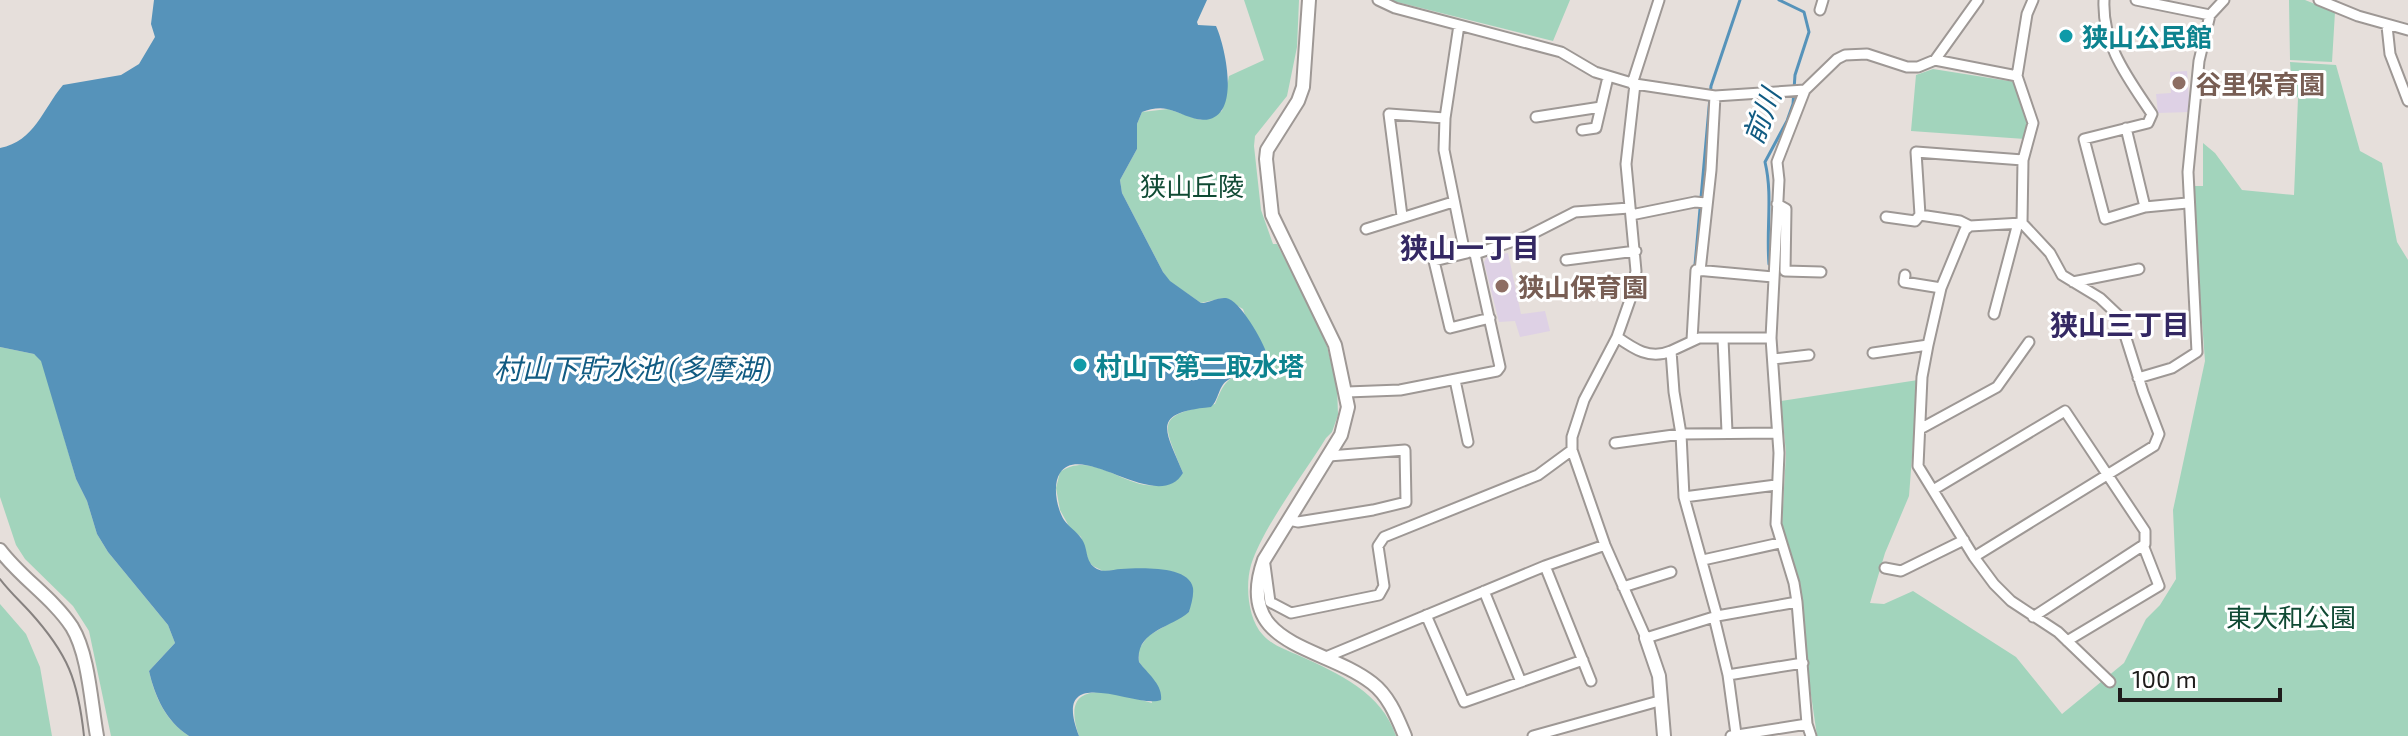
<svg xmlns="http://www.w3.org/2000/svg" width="2408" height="736" viewBox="0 0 2408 736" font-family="'Exo 2','Noto Sans JP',sans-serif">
<rect width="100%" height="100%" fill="#e6dfdb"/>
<path fill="#ded1e5" d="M2187,71l3,41 -32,1 -2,-19 15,-1 -1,-21z
M1508,253l13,61 24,-3 5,20 -30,6 -5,-16 -16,1 -15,-60 3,-5z"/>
<path fill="#a2d4bc" d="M1244,0h55l-2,47 -10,49 -32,40 -1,10 7,64 12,34h4l48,95 12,46 1,30 -6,17 -6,6c-22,36 -63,89 -75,127 -6,21 -3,54 12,70 10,11 24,15 37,21 38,17 82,37 96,80h-317c-22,-63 39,-42 73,-33l-6,-32 -7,-9v-13l9,-13 41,-24 4,-23 -19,-17 -29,-3 -42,2 -10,-5 -4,-4 -8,-25 -11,-9 -10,-18 -4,-22 4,-16c34,-23 65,19 100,13 8,-1 16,-8 23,-12 -21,-52 -28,-57 32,-69 10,-23 11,-27 37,-31l6,-36 -11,-16 -4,-12 -20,-11 -22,5 -32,-22 -6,-9 -41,-79 -2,-13 17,-31v-25l5,-12 26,-3 32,11 22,-9 7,-35 35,-16z
M1389,0h181l-17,41z
M2289,0h16l30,12 -3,50 -42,-2z
M2290,62l46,3 24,86 22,12 15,79 11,18v476h-591l-9,-62 -8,-91 -18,-58 4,-72 -5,-52 137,-21 -9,116 -24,57 -15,50 14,1 29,-13 103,66 46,57 62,-51 22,-44 14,-14 16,-26 -3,-69 32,-149 -12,-160 1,-15h9v-43l12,10 27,37 52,5 4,-97 -6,-8z
M1933,69l82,13 13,41 -3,16 -114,-8 5,-56z
M0,347l34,7 8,7 34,118 11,22 10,33 11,18 60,73 7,18 -26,28c6,27 17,50 40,65h-78l-22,-105 -16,-25 -48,-47 -9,-14 -16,-48z
M0,604l26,30 14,33 12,69h-52z"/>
<path fill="#5693ba" d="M154,0h1053l-10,22 1,3 18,1c9,20 24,85 -6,93 -14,4 -29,-7 -43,-10 -8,-2 -17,0 -25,3l-5,12v25l-17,31 2,13 41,79 7,9 31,22c8,0 17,-6 25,-5 13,1 38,44 41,57 1,6 -1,8 -2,13 -11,7 -27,4 -37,12 -10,6 -9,20 -17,27 -61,6 -46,22 -28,66 -25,42 -101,-33 -123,0 -8,12 -3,36 4,47 5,7 12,11 17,18 8,10 3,24 16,31 8,4 17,0 24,0 18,-1 68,-4 72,19 1,8 -2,17 -4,24 -18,16 -54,19 -50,50 9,12 24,23 22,38 -23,10 -112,-41 -82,36h-890c-23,-15 -34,-39 -40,-65l26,-28 -7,-18 -60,-73 -11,-18 -10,-33 -11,-22 -35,-118 -7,-7 -34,-7v-199c35,-7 42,-38 63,-63l58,-10 18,-11 16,-27 -4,-13z"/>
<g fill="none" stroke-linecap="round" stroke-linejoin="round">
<path stroke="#5693ba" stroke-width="3" d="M1769,264c-3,-35 4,-69 -4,-102l22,-41 6,-17 2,-29 14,-43 -5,-20 -25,-12
M1695,265l16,-179 29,-86"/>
<defs>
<path id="street" d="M1378,0l17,8 166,44 34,20 40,12 80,12 90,-6
M2104,0c-2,45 24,78 48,114l-4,9 -64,16 21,80 40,-12 42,-4
M2136,0l74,15 14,-15
M2319,0l39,16 50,14
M1820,10l3,-10
M1459,25l-14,93 -1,32 20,99 11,5 51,-17 49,-25 54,-4
M2387,26l3,28 18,47
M1935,60l43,-60
M1632,84l27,-84
M1635,84l-9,80 10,107 -6,29 -13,37 -33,63 -12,37v13l33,95 41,93 71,-22 80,-14
M1536,117l65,-10
M2126,128l19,79
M1582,130l14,-2 12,-51
M1777,204l9,5 -1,62 36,1
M1631,215l64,-13 11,1
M1402,216l-13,-102 56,4
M1886,217l29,4 5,-6
M2022,223l-52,3 -5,4 -24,58 -13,57 -6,32 -4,89 56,91 20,27 17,17 47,31 52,50
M1970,226l-10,-5 -40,-6 -4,-63 107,8
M1366,229l87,-27
M1467,253l-33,8 16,67 40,-10
M1566,260l70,-9
M1700,271l11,-101 4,-74
M1905,275l-1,7 37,6
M2073,282l66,-13
M1994,314l24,-91
M1617,337c17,12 33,23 54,14
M1723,339l4,93
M1692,340l4,-70 77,7
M1873,353l55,-8
M1773,359l36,-4
M2138,378l34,-10 25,-16 -9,-180 11,-111 11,-46
M1455,380l13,62
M1347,392l53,-2 97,-19 3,-4 -25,-113
M1920,429l77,-42 32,-45
M1615,443l66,-9 96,-1
M1933,490l132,-79 80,120v13l-112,73
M1684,497l92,-12
M1289,520l9,2 75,-12 33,-8 -1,-52 -76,6
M1974,557l180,-111 5,-12 -16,-42 -24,-76 -19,-18 -38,-23 -12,-22 -28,-30 1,-63 10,-37 -16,-47
M1703,560l77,-17
M1265,565l5,37 21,11 88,-18 5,-9 -6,-40 6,-9 154,-62 34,-25
M1545,566l46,115
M1885,568l16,3 63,-31
M1623,587l48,-15
M1484,591l37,91
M1426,615l38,87 119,-42
M1717,616l-33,-119 -3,-63 -7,-42 -3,-41 28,-13h72
M1714,617l14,58 8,59
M2067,641l92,-55 -16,-41
M1326,657l219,-91 60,-21
M1728,675l75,-12
M1533,736l126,-35
M1731,736l76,-12
M1811,736l-4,-12 -10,-122 -3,-19 -18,-59 3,-71 -8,-115 8,-158 -2,-18 28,-72 32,-31 8,-4 22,-1 40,13h11l17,-7 82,16 10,-62 6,-14"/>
<path id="secondary" d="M1309,0l-6,87 -5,14 -31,49 -1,9 6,56 63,130 13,62 -7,28 -77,125c-31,87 59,85 108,123 17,13 25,34 33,53
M0,550c21,28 53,48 72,77 17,28 19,77 25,109
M1646,638l13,38 5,60"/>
</defs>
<use href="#street" stroke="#9e9895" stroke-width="13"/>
<use href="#secondary" stroke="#9e9895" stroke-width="16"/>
<use href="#street" stroke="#fff" stroke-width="9"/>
<use href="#secondary" stroke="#fff" stroke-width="12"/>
<path stroke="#878280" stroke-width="2" d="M0,579c9,12 20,22 30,33 38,42 48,68 54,124"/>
</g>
<g fill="#0f9aa8" stroke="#fff" stroke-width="3">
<circle cx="2066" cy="36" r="8"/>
<circle cx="1080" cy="365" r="8"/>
</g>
<g fill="#8d6e63" stroke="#fff" stroke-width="3">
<circle cx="2179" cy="83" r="8"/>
<circle cx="1502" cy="286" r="8"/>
</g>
<g text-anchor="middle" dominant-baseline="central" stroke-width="6" stroke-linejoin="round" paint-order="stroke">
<g font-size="26" font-weight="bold" fill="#0d838f" stroke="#fff" text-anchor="start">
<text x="2082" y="36">狭山公民館</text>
<text x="1096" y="365">村山下第二取水塔</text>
</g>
<g font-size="26" font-weight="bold" fill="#785e54" stroke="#fff" text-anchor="start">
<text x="2195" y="83">谷里保育園</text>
<text x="1518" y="286">狭山保育園</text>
</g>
<g font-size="26" fill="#104a34" stroke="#fff">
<text x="1192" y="185">狭山丘陵</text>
<text x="2291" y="616">東大和公園</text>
</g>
<g font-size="28" font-style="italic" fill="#115b82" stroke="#fff">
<text transform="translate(1761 116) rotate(-69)">前川</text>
<text x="633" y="368">村山下貯水池 (多摩湖)</text>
</g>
<g font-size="28" font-weight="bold" fill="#342863" stroke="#fff">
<text x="1470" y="247">狭山一丁目</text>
<text x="2120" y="324">狭山三丁目</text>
</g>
</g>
<path d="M2120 688v12h160v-12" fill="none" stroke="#201d1c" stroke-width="4"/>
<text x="2132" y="688" font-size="24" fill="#201d1c" stroke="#ffffff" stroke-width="6" paint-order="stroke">100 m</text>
</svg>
